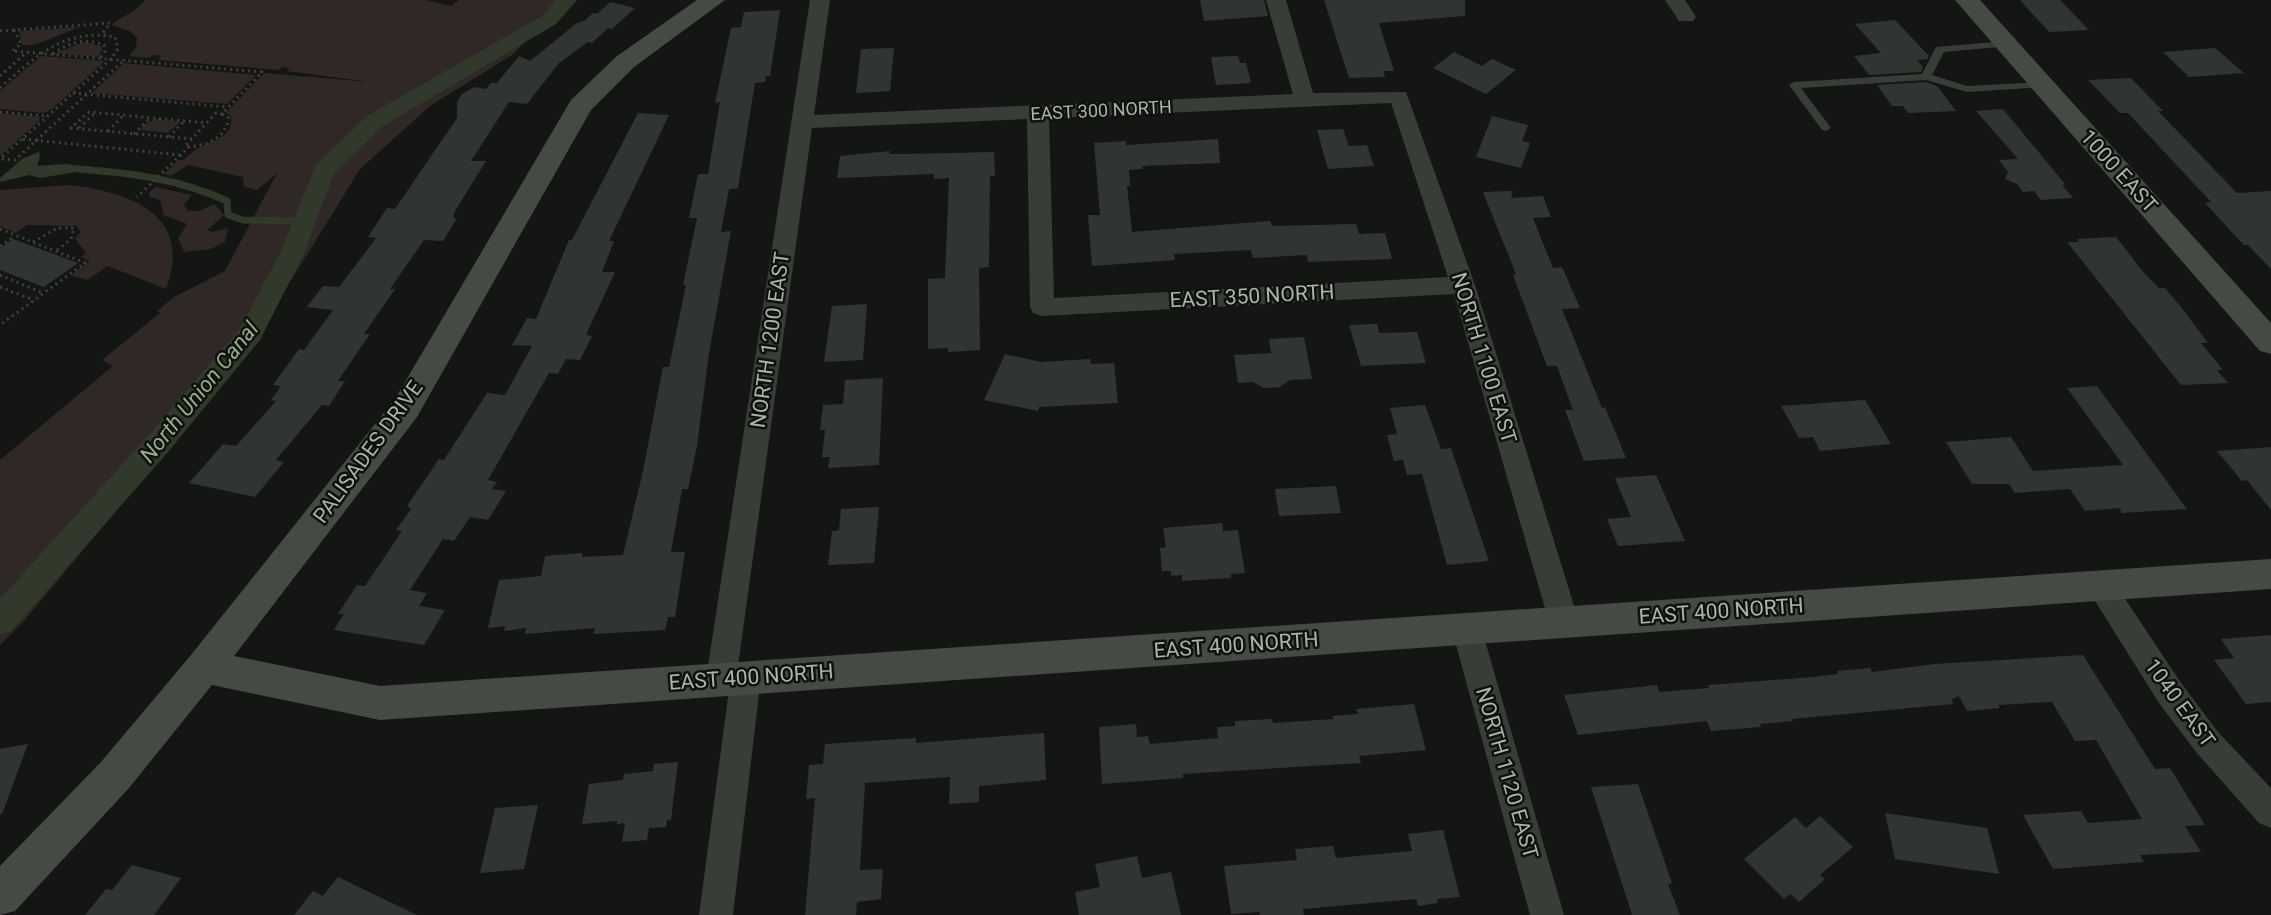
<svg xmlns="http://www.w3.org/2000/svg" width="2271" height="915" viewBox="0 0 2271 915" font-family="Roboto,sans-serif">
<rect width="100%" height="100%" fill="#141614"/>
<path fill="#2f2827" d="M145,0h280l26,6 8,-6h114l-22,16 -39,39 -82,51 -70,63 -120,194 -217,259 -23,23v-185l113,-94 -11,-6 58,-47 -3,-2 17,-14 51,-26 52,-98 -20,17 -13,-3 -1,-10 -55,-12 -17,11 -7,-2 14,-14h6c3,-3 7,-7 11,-10 13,-10 39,-10 36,-34l-5,-3 38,-40 106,9 -83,-11 2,-3 -7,-1 -3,3 -121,-10 3,-4 -8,-1 -4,3 -20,-2 7,-8 1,-10 -7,-7 -18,-6c7,-9 22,-10 33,-25z
M81,27c-19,5 -41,20 -59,18l-3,-14z
M84,42l17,4 1,5 -5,6 -41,-4z
M41,56l64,5 -53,48 -8,4 -44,-4v-18z
M124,63l132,12 -29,29 -135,-11z
M0,113l40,4 -1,4 -39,35z
M155,119l21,2 3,2 -11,10 -27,-3 3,-5z
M69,185c61,7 125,29 97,104l-58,-23 -21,14 -16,-5 19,-14 -9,-4 5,-4 -11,-14 5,-7 -3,-6 -50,-1 -11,8 -16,-7v-36z
M155,187l37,8 -8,10 4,6h11l15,-7 10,11 -17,15 6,2 15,-4 -3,14 -14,7 -27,3 -6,-14 9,-14 -23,-9 -4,-15 -10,-3 -1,-4z"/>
<path fill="#31392b" d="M39,152l1,4 -3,10 29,-2 16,2 -6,6 -36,6 -11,-3 -29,7v-4l22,-19z"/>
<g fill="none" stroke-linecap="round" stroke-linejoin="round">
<path stroke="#31392b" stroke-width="7" d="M79,169c51,4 101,10 148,32l1,14 15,5 61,1"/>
<path fill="#31392b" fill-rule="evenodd" d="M556,0h21l-21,24 -173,102 -49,47 -30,80 -44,87 -92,112 -157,179 -11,4v-36l148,-163 93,-109 39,-74 36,-88 51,-49 175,-100z"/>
</g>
<path fill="#313532" d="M1200,0h64l4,16 -64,5z
M1324,0h141v16l-86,7 15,48h-11l2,6 -36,1z
M2020,0h40l29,30 -40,2z
M610,2l25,6 -23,21 -4,-1 -16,15 -4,-1 -29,21 -32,41 -18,-2 -38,59h15l-31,50 -2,7h4l-14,23 -19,-1 -34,49h5l-31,45h6l-32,47h7l-16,25 -7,-1 -46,55 8,2 -29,35 -66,-14 34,-39 13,2 40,-45 -5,-1 10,-14 -8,-1 26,-36 5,1 29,-40 -26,-3 16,-21 16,1 37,-49 -8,-1 19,-29 8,1 62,-91v-16l5,-8 12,-7 12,2 5,-6h6l22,-27 11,5 47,-38 7,-2 9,-8 4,1z
M780,10l-10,66h-4l-1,6 -10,1 -17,105 -9,1 -8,43 10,-1 -22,122 -12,93 -9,43h-6l-11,63h14l-10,65h-7l-3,13 -72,4 2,-6 -70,6 1,-6 -22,3 1,-5 -17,2 11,-48 42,-4 4,-20 37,-3v4l41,-2 20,-84 20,-104h6l17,-82h-3l14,-67h-8l9,-44h10l12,-72 -5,1 16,-75 10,-1 3,-15z
M1895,20l34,36 -2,3 -10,1 6,7 -2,5 -52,3 -15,-19 27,-3 -26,-29z
M894,48l-4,43 -34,2 5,-44z
M2215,48l29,25 -55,4 -26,-25z
M1454,52l28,14 10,-7 24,11 -30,24 -53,-26z
M1238,56l2,7h6l5,20 -35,2 -5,-28z
M2131,78l32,33h-5l79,82 34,-2v78l-23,-24h-4l-15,-16 -24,-26 6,-1 -83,-89h-8l-32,-33z
M1926,82l11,4 19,25 -48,2 -5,-7h-11l-15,-21z
M2003,109l62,75 -3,1 11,13 -32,2 -7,-9 -11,1 -6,-8 -12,-5 3,-7 -9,-12 19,-1 -42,-48z
M638,113l31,2 -60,126h5l-12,31h13l-29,63 6,1 -12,24 -14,-1 -8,15 -9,-1 -61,107 9,2 -5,7 14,2 -18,29 -18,-3 -16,24 -11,-2 -33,51 17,3 -8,13 26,4 -21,35 -90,-15 10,-16h-6l19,-29 8,1 37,-55 -6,-1 15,-21 -4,-3 32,-47 5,1 43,-67 18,2 27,-49 -20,-1 15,-27 9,1 33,-79h3z
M1492,116l36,9 -6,16 8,2 -9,25 -45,-11z
M1343,129l6,17 18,-1 7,21 -46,3 -11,-39z
M1218,139l2,24 -78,3 1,3 -14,1 1,16h-3l5,46 138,-11 2,5 84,-2 3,10 26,-1 7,26 -84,3 -1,-7 -54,3 -2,-8 -77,4 1,6 -83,6 -4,-51h12l-6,-72 32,-2v4z
M890,151l-1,3h19l86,-2 1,24h-5l-1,91 -10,1 1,82 -32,2v-4l-20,1v-70l17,-1 4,-100 -15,1v-5l-97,4 3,-22z
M1513,191l-2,7 32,-2 8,21 -18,1 20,50 9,-1 18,41 -18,1 40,99 3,-1 21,51 -42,3 -19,-51h8l-16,-44h-10l-34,-91 3,-1 -33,-82z
M2116,237l29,37 14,14h6l16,19 27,36h-7l22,27h-6l11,13 -47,2 -114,-143h12l-2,-3z
M13,239l65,24 -34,24 -44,-17v-22z
M867,304l-4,56 -39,2 8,-56z
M1377,324l2,9 38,-1 9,31 -65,3 -12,-41z
M1304,337l8,42 -22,1 -10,7 -16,1 -11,-6 -15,1 -4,-28 37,-2 -2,-14z
M1005,354l36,8 49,-3 1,5 23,-1 4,40 -79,4 -1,4 -54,-11z
M883,378l-4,87 -51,3 2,-11h-8l3,-27h-5l3,-25 20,-1 2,-24z
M2097,386l90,123 -65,4 -3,-5 -34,3 -15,-22 -55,4 -6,-9h-37l-26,-42 65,-5 22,34 90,-6 -56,-77z
M1865,400l26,44 -71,7 -7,-14 -14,1 -18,-32z
M1425,405l16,44 10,-1 38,113 -42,4 -25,-91 -15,1 -4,-15 -9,1 -7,-26 10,-1 -7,-26z
M2271,447v63l-24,-30 -5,1 -25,-30z
M1656,475l29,66 -67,5 -11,-27 24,-2 -16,-39z
M1336,486l5,27 -62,3 -4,-27z
M879,507l-5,56 -46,2 4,-34 7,-1 2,-21z
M1222,523l1,8 15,-1 7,43 -14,1v4l-49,3v-6l-11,1v-5h-9l-2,-23 6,-1 -3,-19z
M2271,635v67l-25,2 -32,-44 20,-2 -13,-19z
M2083,655l72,114 15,-1 35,57 -20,1 16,26 -61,3 4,7 -91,7 -30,-54 58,-4 7,12 54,-4 -46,-79 -21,1 -23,-39 -54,3 2,3 -33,3 -8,-15 -7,3 1,5 -161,15 1,2 -33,3 1,3 -50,4 -4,-10 -129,14 -14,-40 93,-10 2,7 50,-4 -1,-3 105,-8 25,-3 -1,-3 33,-3 2,4 63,-8z
M1414,704l12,46 -67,6 2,7 -178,11v4l-81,6 -3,-57 37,-3 1,13 11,-1 2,8 68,-6 -1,-11 18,-1v-5l37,-2 1,4 60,-4v-3l25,-2 -2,-5z
M1044,733l2,47 -67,6v16l-30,2 1,-27 -85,6 -5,87 23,-1 -2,30 -24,3 -1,13h-51l10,-117 -9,1 3,-34 14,-1 2,-20 91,-6v5z
M28,744l-26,70h-2v-65z
M678,762l-7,58h-4l-1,7 -17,1 -2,12 -25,2 3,-19 -8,1v-3l-35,3 7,-40 34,-4 1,-6 29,-3 1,-7z
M1638,784l34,99 -4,1 12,31h-48l-41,-128z
M538,805l-14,64 -44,4 15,-65z
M1885,813l102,15 12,46 -104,-15z
M1820,816l33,31 -33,28 5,4 -26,23 -9,-8 -6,5 -40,-40 51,-42 11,11z
M1443,830l17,67 -23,2 1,4 -20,3 -2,-7 -113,10 1,6h-44l-1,-3 -28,2 -7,-48 73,-6 -2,-11 38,-3 3,12 76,-7 -4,-17z
M1137,856l5,22 29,-6 10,43h-102l-4,-23 25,-5 -5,-23z
M132,865l49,13 -27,37h-69l21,-26 6,1z
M338,877l79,38h-123l19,-24 10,5z"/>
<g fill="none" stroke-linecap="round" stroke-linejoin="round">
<path stroke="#3d423c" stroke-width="3" stroke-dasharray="2 4" stroke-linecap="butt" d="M14,30l7,14 -9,7 250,21 -40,42 6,4 -1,8 -7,10 -14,8 -17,3 -52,50
M0,31l110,-8 -7,10
M53,54c16,-12 32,-16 51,-9l1,6 -5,7
M0,76l27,-24
M0,88c36,-32 64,-60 115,-51l3,12 -7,10 -111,100
M73,93l154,14
M0,112l47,4
M79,128l16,-15
M108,131l16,-16
M134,134l16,-16
M169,137l15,-16
M23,139l157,16
M192,139l-121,-11 18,-16 118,11
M189,147l-4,-1 31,-33 6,1
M2,159l13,1 108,-99
M0,229l85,34 -85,62
M33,242l24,-14h17l-3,11 -15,12
M0,246l15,-10
M0,275l43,18
M0,287l34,13"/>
<path fill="#383d38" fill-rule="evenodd" d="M2006,41l5,3 -1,2 -66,6 -12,23 35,11 76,-4 4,1v4l-80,5 -41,-12 -125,8 30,40 -5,3 -4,-1 -33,-45 5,-3 128,-8 14,-27z"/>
<path fill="#383d38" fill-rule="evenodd" d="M810,0h20l-16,115 479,-21 -27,-94h20l27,93 93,-1 69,193 104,337 -4,9 -11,4 -11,-4 -4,-9 -95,-328 -412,22 -9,-3 -3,-6 -3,-188 -215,9 -74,538 8,-3 11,4 4,10 -28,238h-34l30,-225 -8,3 -11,-4 -4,-10zM1391,103l57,174 -394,21 -5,-180z
M1665,0h20l11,17 -3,4h-14z
M2100,573l10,3 71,107 37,49 53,56v40l-12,-5 -63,-71 -37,-49 -74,-118 5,-9z
M1467,617l11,4 4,9 82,285h-34l-78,-285 4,-9z"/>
<path fill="#454b44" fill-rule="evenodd" d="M697,0h28l-91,67 -43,43 -174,307 -183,239 146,30 1891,-127v30l-1891,131 -168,-35 -83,103 -114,123 -15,4v-49l101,-104 90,-107 204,-256 176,-299 46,-44z
M1955,0h25l291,323v31l-11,-3z"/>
</g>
<g text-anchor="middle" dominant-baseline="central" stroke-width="5" stroke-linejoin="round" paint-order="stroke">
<g font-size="18" fill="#aab5a7" stroke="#0f110f">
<text transform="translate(1101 110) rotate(-3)">EAST 300 NORTH</text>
</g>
<g font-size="21" fill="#aab5a7" stroke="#0f110f">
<text transform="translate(2119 171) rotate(48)">1000 EAST</text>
<text transform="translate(1252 296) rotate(-3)">EAST 350 NORTH</text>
<text transform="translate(770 340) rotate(-82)">NORTH 1200 EAST</text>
<text transform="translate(1484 358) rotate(73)">NORTH 1100 EAST</text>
<text transform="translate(368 452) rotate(-54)">PALISADES DRIVE</text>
<text transform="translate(1721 611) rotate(-4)">EAST 400 NORTH</text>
<text transform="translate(1236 645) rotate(-4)">EAST 400 NORTH</text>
<text transform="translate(751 677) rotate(-4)">EAST 400 NORTH</text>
<text transform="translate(2180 703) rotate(54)">1040 EAST</text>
<text transform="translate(1507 773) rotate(74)">NORTH 1120 EAST</text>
</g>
<g font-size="22" font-style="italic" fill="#94ae80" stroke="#0f110f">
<text transform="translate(199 392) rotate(-51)">North Union Canal</text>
</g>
</g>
</svg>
